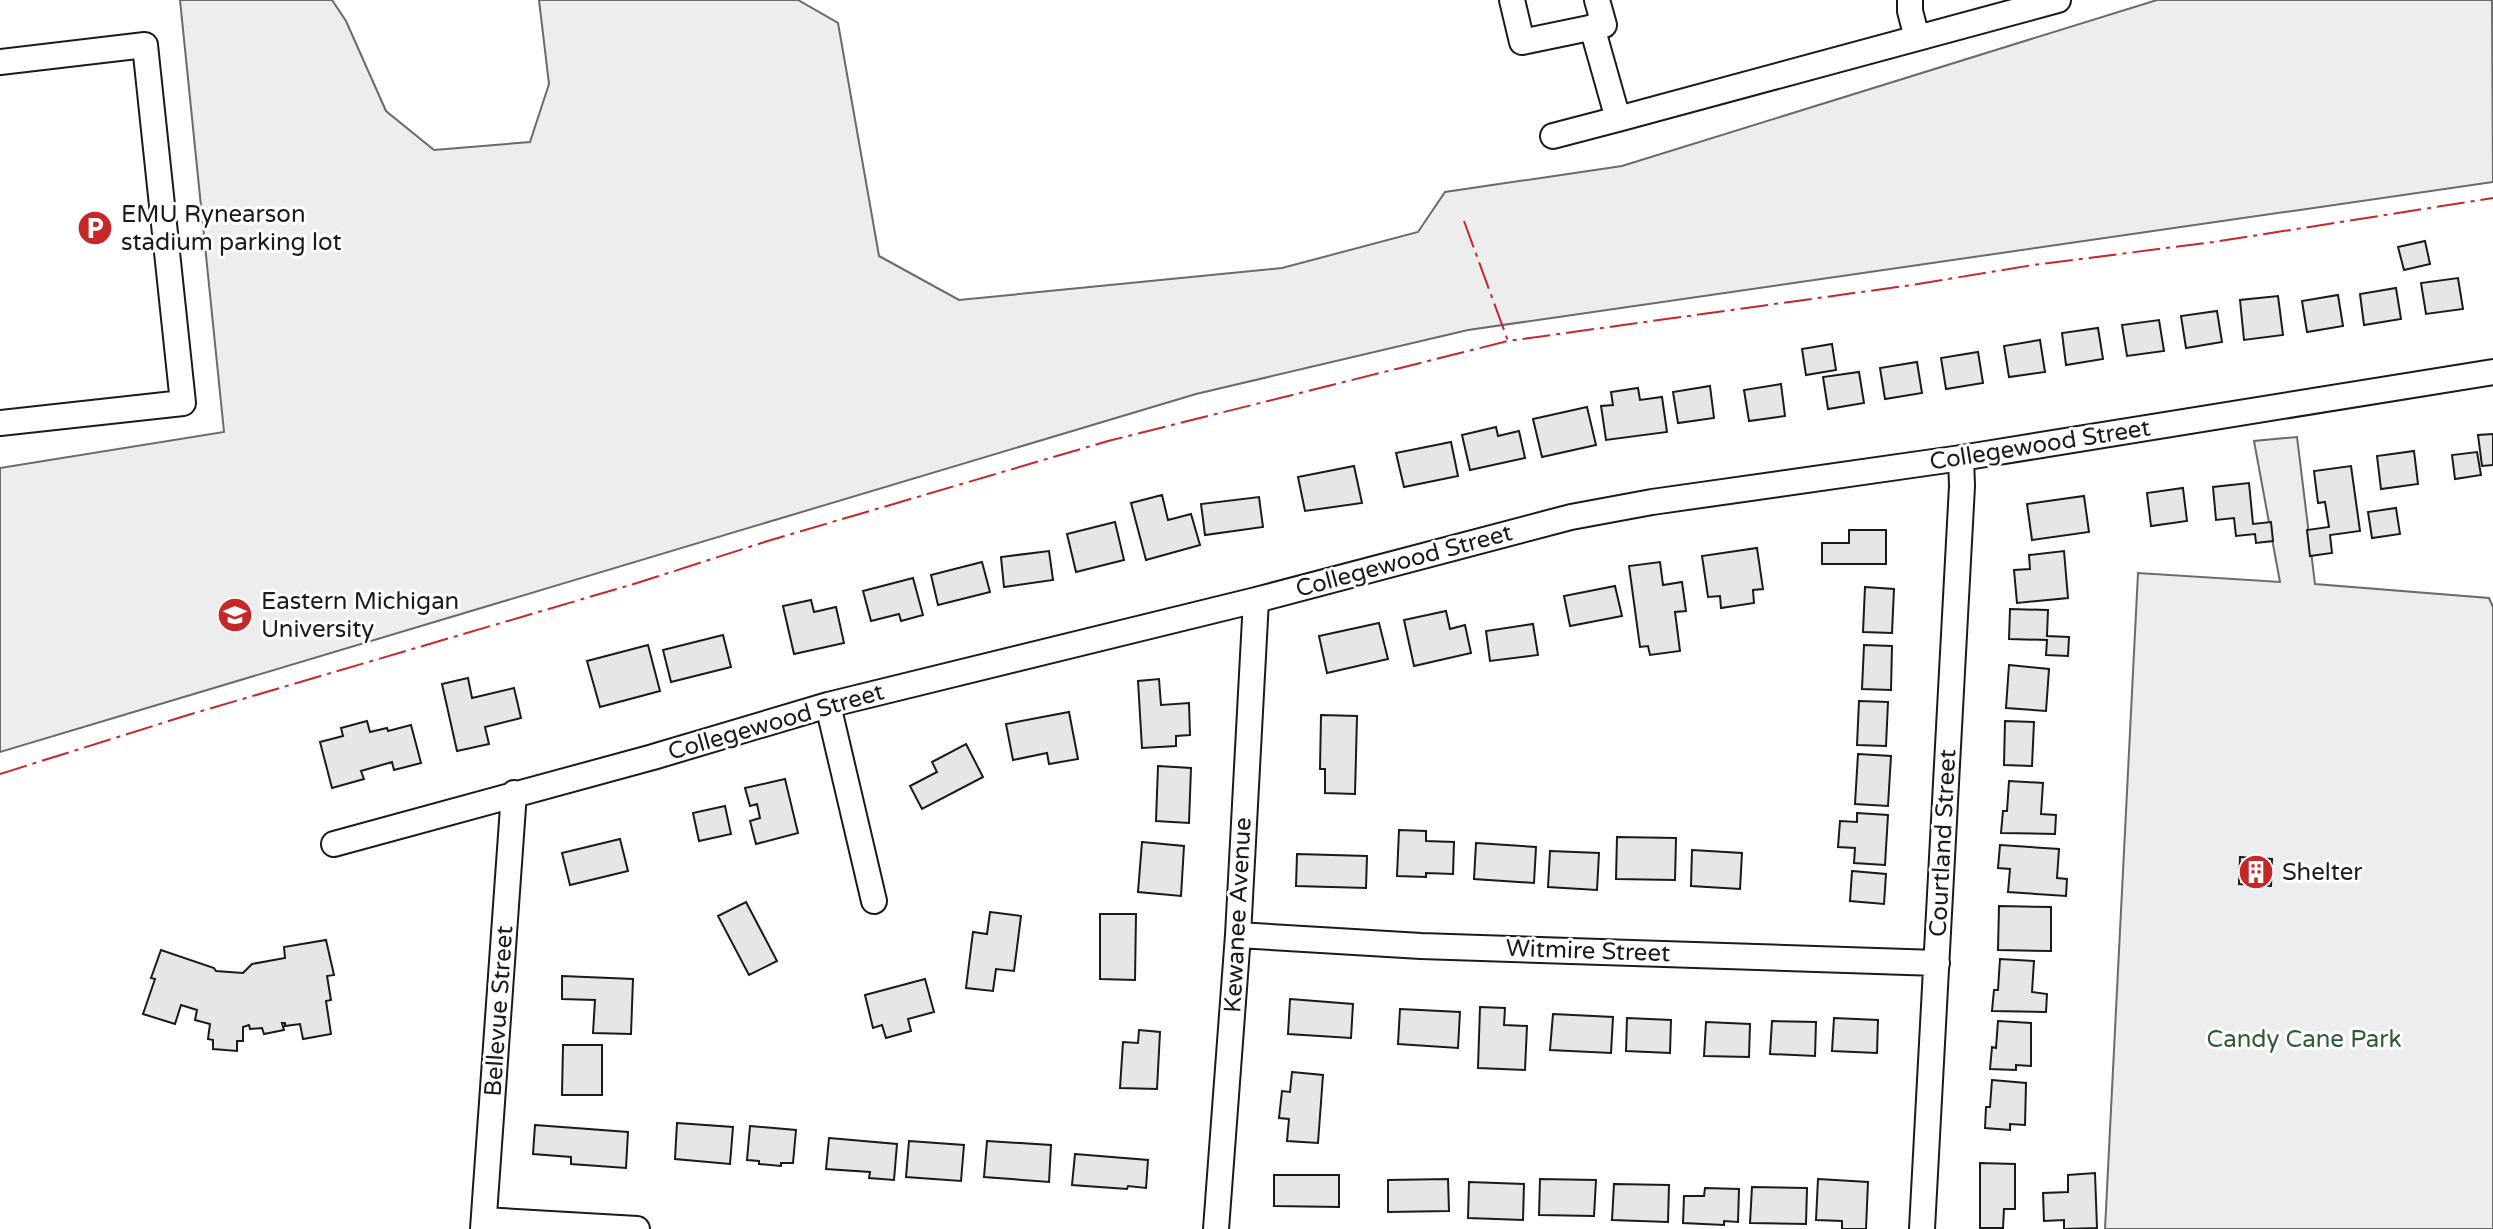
<svg xmlns="http://www.w3.org/2000/svg" width="2493" height="1229" viewBox="0 0 2493 1229" font-family="'Varela Round',sans-serif">
<rect width="100%" height="100%" fill="#fff"/>
<path fill="#ededed" stroke="#6a6a6a" stroke-width="2" d="M180,0h152l14,21 40,90 48,39 96,-8 19,-58 -10,-84h259l40,23 41,233 80,44 323,-32 136,-36 27,-40 177,-26 535,-166h335l1,182 -1025,148 -272,64 -1196,358v-284l224,-36z
M2297,437l18,147 174,14 4,9v622h-388l33,-656 142,9 -26,-141z"/>
<path fill="#e6e6e6" stroke="#1a1a1a" stroke-width="2" d="M2425,241l5,23 -26,6 -6,-23z
M2458,278l5,31 -37,5 -5,-31z
M2396,288l5,31 -37,6 -4,-31z
M2338,295l5,31 -36,6 -5,-31z
M2278,296l5,39 -39,5 -4,-40z
M2217,311l5,31 -36,6 -5,-32z
M2159,320l5,31 -37,5 -5,-31z
M2098,328l5,31 -37,6 -4,-32z
M2040,340l5,32 -36,5 -5,-31z
M1832,344l4,26 -30,5 -4,-26z
M1978,352l5,31 -37,6 -5,-31z
M1917,362l5,31 -37,6 -5,-31z
M1859,372l5,31 -36,6 -5,-32z
M1781,384l4,32 -36,5 -5,-31z
M1710,386l4,32 -36,5 -5,-31z
M1638,388l2,12 22,-3 5,35 -61,8 -5,-34 12,-1 -2,-13z
M1587,407l9,38 -54,12 -9,-38z
M1496,427l2,9 21,-5 6,27 -55,12 -8,-35z
M2493,434v31l-11,1 -4,-31z
M1451,442l7,34 -54,11 -8,-34z
M2414,451l4,33 -37,5 -4,-33z
M2477,452l4,23 -26,4 -3,-24z
M1354,466l8,37 -57,8 -7,-34z
M2351,466l9,65 -30,4 2,18 -22,3 -3,-26 22,-3 -4,-25 -7,1 -4,-32z
M2249,483l4,41 18,-2 2,19 -17,2 -1,-9 -19,2 -2,-18 -18,2 -3,-33z
M2183,488l4,33 -36,5 -4,-33z
M1162,495l6,25 23,-6 9,31 -54,15 -15,-57z
M2084,496l5,36 -57,8 -5,-36z
M1259,497l4,30 -58,8 -4,-31z
M2396,508l4,26 -28,4 -4,-26z
M1115,522l9,38 -48,12 -9,-38z
M1849,530h37v34h-64v-21h27z
M1757,548l6,41 -10,1 1,13 -33,5 -1,-12 -12,1 -6,-41z
M1049,551l4,29 -49,7 -3,-30z
M2064,551l4,47 -51,5 -3,-33 16,-1 -1,-14z
M982,562l8,30 -52,13 -7,-30z
M1660,562l3,23 19,-3 4,29 -11,1 5,39 -30,4 -2,-9 -8,1 -11,-81z
M913,578l10,37 -22,6 -2,-7 -28,7 -8,-30z
M1615,586l7,30 -52,10 -6,-30z
M1865,587l29,2 -2,44 -29,-1z
M811,600l3,12 22,-5 8,36 -50,11 -11,-48z
M2010,609l38,1 -1,26 22,1 -1,19 -22,-1 1,-15 -38,-1z
M1446,611l4,18 15,-4 6,28 -57,13 -10,-46z
M1379,623l9,36 -61,14 -8,-37z
M1533,624l5,31 -48,6 -4,-30z
M723,635l8,32 -60,15 -8,-32z
M648,645l12,46 -60,16 -13,-46z
M1864,645l28,1 -1,44 -29,-1z
M2009,665l40,4 -3,42 -40,-3z
M468,678l4,20 42,-10 7,30 -36,9 4,17 -32,7 -15,-67z
M1159,679l2,26 28,-2 1,32 -14,1v10l-34,2 -4,-67z
M1859,701l29,1 -2,44 -29,-1z
M1069,712l9,47 -29,5 -2,-11 -34,7 -7,-36z
M1321,715l36,1 -2,78 -30,-1v-24h-5z
M367,721l3,11 17,-4 1,3 23,-6 10,38 -27,7 -2,-8 -31,9 3,8 -32,9 -12,-46 23,-6 -2,-8z
M2005,721l29,1 -2,44 -28,-1z
M966,744l17,33 -61,32 -12,-23 27,-14 -5,-10z
M1858,754l33,2 -3,50 -33,-2z
M1158,766l33,2 -2,55 -33,-2z
M785,779l13,54 -42,11 -6,-23 10,-3 -3,-14 -7,2 -5,-18z
M2009,781l34,2 -2,31 15,1 -1,19 -54,-1 2,-22h4z
M725,806l6,28 -32,7 -6,-28z
M1857,813l31,2 -3,50 -31,-2 1,-15 -17,-1 2,-26 17,1z
M1399,830l27,1v10l28,1 -1,32 -27,-1v4l-29,-1z
M1617,837l59,1 -1,42 -59,-1z
M620,839l8,32 -58,14 -8,-32z
M1142,842l42,4 -3,50 -43,-4z
M1476,843l60,4 -2,36 -60,-4z
M2000,845l59,4 -2,29 10,1 -1,17 -58,-4 2,-23 -12,-1z
M1692,850l50,3 -2,36 -49,-3z
M1550,851l49,2 -2,37 -49,-3z
M1297,854l70,2 -1,32 -70,-2z
M2240,857l32,2 -1,27 -32,-2z
M1852,871l34,3 -2,30 -34,-3z
M746,902l31,59 -28,14 -31,-59z
M1999,906l52,1v44l-53,-1z
M990,912l31,4 -7,55 -18,-2 -3,22 -27,-3 7,-56 14,2z
M1100,914h36l-1,66 -35,-1z
M326,940l8,35 -7,1 4,24 -5,1 5,33 -28,5 -3,-15 -15,2v-3h-3l2,7 -20,4 -2,-6 -12,1 -1,-4 -6,2v14h-6v10l-24,-2v-9l-5,-1 2,-15 -15,-4 2,-10 -16,-5 -6,19 -32,-10 12,-35 -4,-1 10,-28 53,18 2,3 27,2 9,-9 33,-6 -1,-11z
M2000,959l34,2 -2,31 15,2 -1,18 -54,-1 2,-21h4z
M562,976l71,3 -2,55 -38,-1 2,-33 -33,-1z
M925,979l9,33 -26,7 3,12 -25,7 -4,-13 -9,3 -8,-33z
M1290,999l63,5 -2,34 -63,-4z
M1480,1007l25,1 -1,17 23,1 -2,44 -47,-2z
M1400,1009l60,3 -2,36 -60,-4z
M1553,1014l60,3 -2,36 -61,-3z
M1627,1018l44,2 -1,33 -44,-2z
M1834,1018l44,2 -1,33 -45,-2z
M1772,1021l44,1 -1,34 -45,-2z
M1998,1021l33,2v43l-15,-1v5l-26,-1 2,-22 4,1z
M1706,1022l44,2 -1,33 -45,-1z
M1139,1030l21,2 -3,57 -37,-1 3,-46 15,1z
M563,1045h39v50h-40z
M1292,1072l31,3 -5,68 -31,-2 2,-22 -10,-1 3,-27 8,1z
M1992,1080l34,3 -1,42 -15,-1v6l-25,-2 1,-21h4z
M677,1123l56,4 -3,37 -55,-5z
M535,1125l93,7 -2,36 -55,-4v-7l-38,-3z
M750,1126l46,4 -3,33h-12v3l-22,-2v-3l-12,-1z
M829,1138l68,6 -3,36 -25,-2 1,-6 -44,-3z
M909,1141l55,4 -3,36 -55,-4z
M987,1141l64,4 -2,37 -65,-5z
M1075,1154l73,6 -2,28 -18,-2 -1,3 -55,-4z
M1980,1163l35,1v45h-11l-1,19h-23z
M2095,1173l2,55 -33,1v-9l-20,1 -1,-28 25,-1v-17z
M1274,1175h65v32l-65,-1z
M1448,1179l1,32 -61,1v-32z
M1540,1179l56,1 -2,36 -55,-1z
M1818,1179l50,3 -2,47h-24v-8l-26,-1z
M1469,1182l55,2 -1,36 -55,-2z
M1614,1184l55,1 -1,37 -56,-2z
M1752,1187l55,1 -1,36 -56,-1z
M1705,1188l34,1 -1,33 -14,-1v4l-41,-2 1,-27h20z"/>
<g fill="none" stroke-linecap="round" stroke-linejoin="round">
<defs>
<path id="minor" d="M1512,0l10,42 82,-17 -7,-25
M1910,0v11l7,27
M1592,27l26,92 440,-119
M0,62l145,-17 38,358 -183,20
M1553,136l65,-17
M828,705l46,196
M334,844l319,-87 175,-52 428,-105 315,-83 81,-15 309,-44 532,-86
M1238,935l183,11 516,17
M484,1220l153,9
M483,1229l31,-436
M1216,1229l22,-294 18,-335
M1922,1229l40,-743 -1,-28"/>
</defs>
<use href="#minor" stroke="#1a1a1a" stroke-width="28"/>
<use href="#minor" stroke="#fff" stroke-width="24"/>
<path stroke="#c62828" stroke-width="2" stroke-dasharray="28 6 4 6" stroke-linecap="butt" d="M1464,221l44,120
M0,774l188,-59 449,-132 134,-43 337,-99 400,-100 404,-56 121,-20 181,-23 279,-44"/>
</g>
<defs>
<symbol id="parking-disc" viewBox="-11 -11 22 22"><circle r="9.5" fill="#c62828" stroke="#fff"/><path d="M-3.5-5.5H1a3.5 3.5 0 0 1 0 7H-1V5.5H-3.5ZM-1-3.4V-.6H.8a1.4 1.4 0 0 0 0-2.8Z" fill="#fff"/></symbol>
<symbol id="university-disc" viewBox="-11 -11 22 22"><circle r="9.5" fill="#c62828" stroke="#fff"/><path d="M0-5L7-2L0 1L-7-2ZM-4 1L0 2.5L4 1V4Q0 6-4 4Z" fill="#fff"/></symbol>
<symbol id="building-disc" viewBox="-11 -11 22 22"><circle r="9.5" fill="#c62828" stroke="#fff"/><path d="M-4-6H4V6H1V3H-1V6H-4ZM-2.5-4.3h1.7v1.8h-1.7ZM.8-4.3h1.7v1.8H.8ZM-2.5-1h1.7V.8h-1.7ZM.8-1h1.7V.8H.8Z" fill="#fff"/></symbol>
</defs>
<g fill-rule="evenodd">
<use href="#parking-disc" x="75" y="208" width="40" height="40"/>
<use href="#university-disc" x="215" y="595" width="40" height="40"/>
<use href="#building-disc" x="2236" y="852" width="40" height="40"/>
</g>
<g text-anchor="middle" dominant-baseline="central" stroke-width="6" stroke-linejoin="round" paint-order="stroke">
<g font-size="24" fill="#1a1a1a" stroke="#fff" text-anchor="start">
<text x="121" y="214">EMU Rynearson<tspan x="121" dy="28">stadium parking lot</tspan></text>
<text x="261" y="601">Eastern Michigan<tspan x="261" dy="28">University</tspan></text>
<text x="2282" y="872">Shelter</text>
</g>
<g font-size="24" fill="#1a1a1a" stroke="#fff">
<text transform="translate(2040 445) rotate(-9)">Collegewood Street</text>
<text transform="translate(1404 561) rotate(-15)">Collegewood Street</text>
<text transform="translate(776 722) rotate(-16)">Collegewood Street</text>
<text transform="translate(1943 843) rotate(-87)">Courtland Street</text>
<text transform="translate(1238 915) rotate(-87)">Kewanee Avenue</text>
<text transform="translate(1588 951) rotate(2)">Witmire Street</text>
<text transform="translate(499 1011) rotate(-86)">Bellevue Street</text>
</g>
<g font-size="24" fill="#2b5a34" stroke="#fff">
<text x="2304" y="1039">Candy Cane Park</text>
</g>
</g>
</svg>
